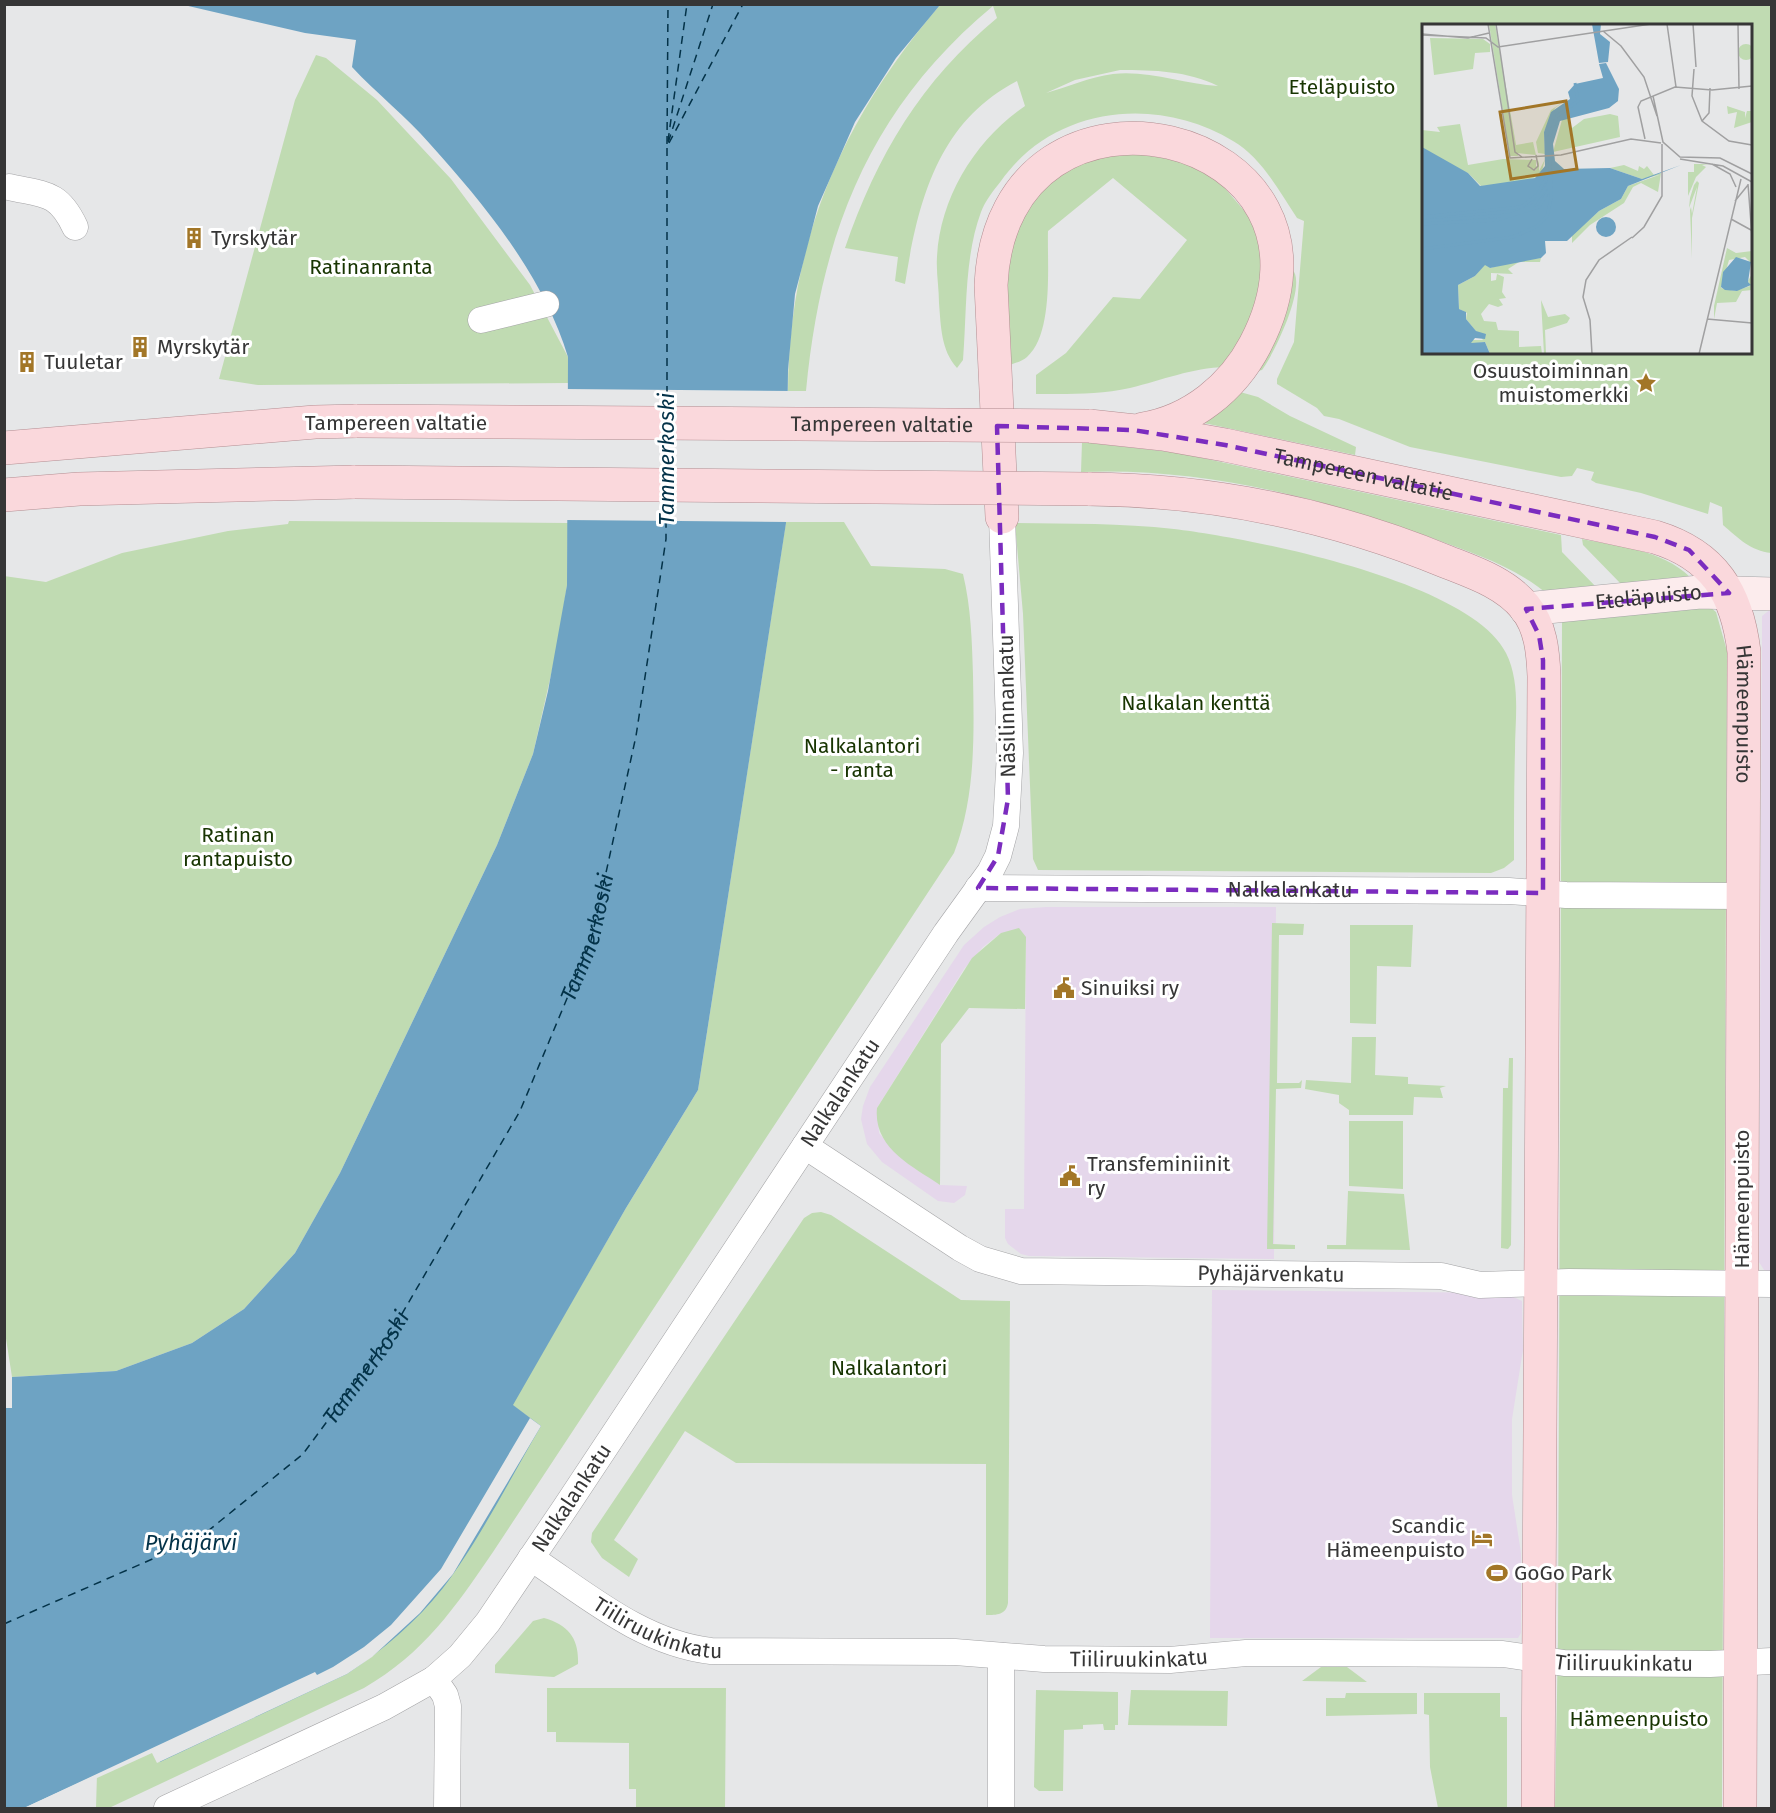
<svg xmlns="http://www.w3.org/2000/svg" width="1776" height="1813" viewBox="0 0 1776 1813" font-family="'Fira Sans',sans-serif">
<rect width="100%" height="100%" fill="#e6e7e8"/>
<path fill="#e5d7eb" d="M1771,609v663l-7,-2 -5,-8 3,-630v-16z
M1276,907l-2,352 -245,-3 -8,-2 -13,-10 -3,-6v-29h19l2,-267 -25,-9 -18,14 -19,22 -87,139 2,25 16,19 45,33 27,1 -2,9 -11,8 -16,-2 -56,-39 -15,-18 -6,-25 2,-13 7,-19 94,-142 20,-18 16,-10 20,-8 26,-2z
M1212,1290l293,3 17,8 1,49 -11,69v76l9,58v80l-3,5h-308z"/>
<path fill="#c0dbb2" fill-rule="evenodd" d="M940,5h831v548c-20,-2 -33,-15 -48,-28l-1,-18 -12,-5 -2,12 -67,-21 -45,-10 -5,-3 3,-8 -17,-4 -5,8 -11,1 -151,-30 -71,-28 -15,-3 -7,-8 -40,-24v-5l17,-37 10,-121 -7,-3c-17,-26 -36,-61 -64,-77 -76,-46 -179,-35 -232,40 -7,9 -16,20 -20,31 -17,46 -14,100 -18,148l-6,8c-16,-18 -16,-41 -18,-65 0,-15 -3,-31 -2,-46 3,-60 39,-118 88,-151l-8,-25c-79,41 -99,120 -112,203l-10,-3 3,-24 -53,-9c32,-93 76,-167 152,-230l-4,-12c-124,103 -172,228 -187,385h-18c1,-151 55,-273 152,-386zM1424,26h326v326h-326zM1120,70c34,0 68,1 98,16 -34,-2 -70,-16 -105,-12 -24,3 -45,13 -67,19l29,-13z
M316,55l10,3 51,42 74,79 79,106 38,72v26l-310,2 -39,-6 76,-279z
M1114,149l92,17 53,62 4,67 -37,72c-35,1 -63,13 -96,21 -31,7 -62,6 -94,6v-19l30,-22 47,-56 27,2 47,-59 -74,-62 -65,53c-1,33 6,102 -21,126 -4,4 -12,6 -17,8 -2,-58 -17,-137 33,-180 14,-12 53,-27 71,-36z
M1292,269c16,15 -18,85 -30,101l-4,1z
M1240,392l18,5 32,19 66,31 -1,8 -156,-33z
M1082,442l97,11 382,82 1,17 36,37 -46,9c-35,-31 -77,-44 -120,-60 -112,-41 -232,-71 -351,-66z
M289,521l279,2 -1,62 -9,59 -25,110 -36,91 -157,328 -45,80 -51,56 -52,34 -76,28 -104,6 -7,-45 -1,-756 42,6 76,-29 106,-22 60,-7z
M786,522h58l27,44 74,3 18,5c8,33 9,67 10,101 1,60 3,121 -19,178l-461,699c-39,57 -69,101 -129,136l-255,120h-13l1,-34 433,-356 -18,-13 114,-197 72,-118z
M1015,523c53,1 106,0 159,6 76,9 296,52 332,124 15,30 9,66 9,98 -1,37 -1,73 -1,109l-10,8 -13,5 -453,-3 -5,-11 -10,-245z
M1582,539c38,8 79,10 108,38l-68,8 -39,-40z
M1710,607l6,5 11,39 -5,1157h-167l3,-169 4,-1018z
M1272,923l32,1 -1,11h-24l-2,148h22l3,-3 -1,8 -25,1 -3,155 22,1v4h-28z
M1350,925h63l-2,42 -34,-1 -1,58 -26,-1z
M1019,928l7,9 -1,72 -56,-1 -28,36 -1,141c-28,-19 -67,-37 -63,-77l95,-150 29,-25z
M1352,1037h24l-1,38 33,2v7l38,2 -6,2 3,10 -29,-1 -1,18h-64v-5l-10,-7v-8l-34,-6 1,-9 45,3z
M1509,1058h4l-2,187 -3,4 -7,-1 2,-160h5z
M1349,1121h54v68l-54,-3z
M1348,1191l56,3 6,56 -83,-1v-4h19z
M821,1212l10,3 130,85 49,1 -2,302c-2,12 -11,12 -22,12v-151l-250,-1 -51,-32 -71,109 24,19 -9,18 -27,-19 -11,-16 1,-9 212,-315 8,-5z
M544,1618c25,7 35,21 34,46l-24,13 -59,-4v-8l38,-44z
M1321,1667h26l20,15 -65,-1z
M547,1688h179l-1,120h-89v-19h-7v-46l-73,-1v-10h-9z
M1036,1690l82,2v33h-3v5h-11l-1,-6 -20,1v4l-19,1 -1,61h-24l-5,-4z
M1131,1690l97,1 -1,35 -99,-1z
M1346,1693h71v21l-91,2v-18h19z
M1424,1693h76v24h7v91h-69l-8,-41 -1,-52 -5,-1z"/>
<path fill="#6ea3c3" d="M184,5h756l-44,53 -41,64 -37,84 -23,88 -7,76 -2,153 -88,567 -72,118 -113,197 28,21c-30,51 -62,115 -98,162 -27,34 -60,62 -96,86l-187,88 -7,-13 -129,59h-19l-1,-400h8v-31l104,-6 76,-28 52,-34 51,-56 45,-80 157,-328 36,-91 15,-63 19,-106 1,-228c-24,-80 -83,-152 -138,-213 -24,-28 -53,-50 -78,-77l4,-27 -51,-7z"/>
<path fill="#e6e7e8" d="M565,389l226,2 -2,131 -224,-2z
M530,1418l11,8 -88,148 -33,39 -48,44 -25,17 -190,89 -5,-10 -121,55h-7l291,-136 2,3 16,-8 31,-20 27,-22 50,-56z"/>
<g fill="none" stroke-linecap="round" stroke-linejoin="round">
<g stroke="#033248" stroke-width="1.5" stroke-dasharray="8 6" stroke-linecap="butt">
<path d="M668,141l19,-137"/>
<path d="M669,143l74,-139"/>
<path d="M667,144l1,-140"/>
<path d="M667,408v-262l46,-142"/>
<path d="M666,468v-28"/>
<path id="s1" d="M4,1624l194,-85 105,-85 82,-111 135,-232 71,-170 45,-205 30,-197v-39"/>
</g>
<defs>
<g id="street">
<path d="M9,187c35,8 49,4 66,40"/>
<path d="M481,320l65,-16"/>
<path id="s2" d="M978,888l531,3 57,4 177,1"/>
<path id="s3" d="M805,1146l155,102 20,11 41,12 420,5 39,9 89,-3 203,2"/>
<path id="s4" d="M531,1558c56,37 111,85 180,93l244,1 89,7 126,1 76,-7h75l182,1 61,9 146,1 62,-3"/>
<path d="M434,1679l11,16 3,11 -1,102"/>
<path id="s5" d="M167,1808l217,-101 50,-28 26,-23 28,-34 77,-114 381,-575 44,-61 8,-16 8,-30 4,-73 -8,-236"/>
<path d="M1001,1808v-152"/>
</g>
<g id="secondary">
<path id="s6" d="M1526,609l174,-17 72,2"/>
</g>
<g id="primary">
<path id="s7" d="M1089,426l74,8 62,11 430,92c59,18 82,56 89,115l-4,1156"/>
<path d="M4,448l311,-26 42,-1"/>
<path d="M1088,489c123,1 245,26 359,73 28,11 58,21 78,45 16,20 18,45 19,69l-6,1132"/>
<path d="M4,495l75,-6 276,-7"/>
<path d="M1002,517l-11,-232c11,-243 378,-157 264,60 -22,42 -63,76 -112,84"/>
</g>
</defs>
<use href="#street" stroke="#a4a4a6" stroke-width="27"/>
<use href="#secondary" stroke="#a4a4a6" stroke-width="34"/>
<use href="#primary" stroke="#b38e92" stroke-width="34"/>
<use href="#street" stroke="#fff" stroke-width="26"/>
<use href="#secondary" stroke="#fceced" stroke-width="33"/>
<use href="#primary" stroke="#fad8dc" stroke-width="33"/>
<defs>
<g id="primary-bridge">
<path id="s8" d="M357,421l732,5"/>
<path d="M355,482l733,7"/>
</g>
</defs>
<use href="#primary-bridge" stroke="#b38e92" stroke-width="34" stroke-linecap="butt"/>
<use href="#primary-bridge" stroke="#fad8dc" stroke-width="33"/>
</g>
<path fill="none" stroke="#7b2cbf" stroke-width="4.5" stroke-dasharray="12 8" stroke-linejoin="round" d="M997,426l136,4 92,15 430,92 34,13 40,43 -203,16 13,26 4,25v233l-565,-5 20,-32 10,-57z"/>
<defs>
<symbol id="building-bare" viewBox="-9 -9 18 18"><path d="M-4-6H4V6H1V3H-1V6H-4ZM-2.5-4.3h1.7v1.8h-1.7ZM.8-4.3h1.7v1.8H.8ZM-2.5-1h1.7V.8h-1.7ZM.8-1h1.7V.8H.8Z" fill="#a27627" stroke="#fff" stroke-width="2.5" paint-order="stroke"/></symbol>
<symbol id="sight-bare" viewBox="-9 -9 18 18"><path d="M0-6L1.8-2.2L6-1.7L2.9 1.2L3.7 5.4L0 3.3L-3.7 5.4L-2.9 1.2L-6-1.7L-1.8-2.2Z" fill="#a27627" stroke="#fff" stroke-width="2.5" paint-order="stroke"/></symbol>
<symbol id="civic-bare" viewBox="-9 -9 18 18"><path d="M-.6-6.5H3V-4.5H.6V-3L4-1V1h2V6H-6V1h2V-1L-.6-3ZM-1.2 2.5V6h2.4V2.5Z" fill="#a27627" stroke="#fff" stroke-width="2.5" paint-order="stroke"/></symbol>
<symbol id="hotel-bare" viewBox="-9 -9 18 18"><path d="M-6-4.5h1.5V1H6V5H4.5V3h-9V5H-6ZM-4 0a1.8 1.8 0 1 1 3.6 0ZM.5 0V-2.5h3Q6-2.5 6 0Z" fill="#a27627" stroke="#fff" stroke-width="2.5" paint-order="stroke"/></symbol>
<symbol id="stadium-bare" viewBox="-9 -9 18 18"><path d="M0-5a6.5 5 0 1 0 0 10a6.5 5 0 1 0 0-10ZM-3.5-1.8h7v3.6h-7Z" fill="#a27627" stroke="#fff" stroke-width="2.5" paint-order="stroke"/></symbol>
</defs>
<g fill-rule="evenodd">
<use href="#building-bare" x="179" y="223" width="30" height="30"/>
<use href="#building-bare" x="125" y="332" width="30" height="30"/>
<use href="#building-bare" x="12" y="347" width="30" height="30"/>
<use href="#sight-bare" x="1631" y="368" width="30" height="30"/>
<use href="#civic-bare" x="1049" y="973" width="30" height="30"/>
<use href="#civic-bare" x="1055" y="1161" width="30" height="30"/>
<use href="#hotel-bare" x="1467" y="1523" width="30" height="30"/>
<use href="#stadium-bare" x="1482" y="1558" width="30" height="30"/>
</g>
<g text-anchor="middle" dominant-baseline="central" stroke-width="6" stroke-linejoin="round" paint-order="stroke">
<g font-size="21" fill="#183502" stroke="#fff">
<text x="1342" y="87">Eteläpuisto</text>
<text x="371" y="267">Ratinanranta</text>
<text x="1196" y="703">Nalkalan kenttä</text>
<text x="862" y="746">Nalkalantori<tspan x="862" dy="24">- ranta</tspan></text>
<text x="238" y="835">Ratinan<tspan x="238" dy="24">rantapuisto</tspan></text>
<text x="889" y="1368">Nalkalantori</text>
<text x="1639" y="1719">Hämeenpuisto</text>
</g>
<g font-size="21" fill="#363636" stroke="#fff" text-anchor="start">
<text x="211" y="238">Tyrskytär</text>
<text x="157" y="347">Myrskytär</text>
<text x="44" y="362">Tuuletar</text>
<text x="1629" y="371" text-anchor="end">Osuustoiminnan<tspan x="1629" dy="24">muistomerkki</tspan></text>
<text x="1081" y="988">Sinuiksi ry</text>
<text x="1087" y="1164">Transfeminiinit<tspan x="1087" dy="24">ry</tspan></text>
<text x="1465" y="1526" text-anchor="end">Scandic<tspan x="1465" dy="24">Hämeenpuisto</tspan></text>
<text x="1514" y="1573">GoGo Park</text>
</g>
<g font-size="21" fill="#363636" stroke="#fff">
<text x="396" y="423">Tampereen valtatie</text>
<text stroke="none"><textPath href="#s8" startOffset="525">Tampereen valtatie</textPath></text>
<text stroke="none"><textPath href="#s7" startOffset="279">Tampereen valtatie</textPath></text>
<text stroke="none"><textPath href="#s6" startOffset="123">Eteläpuisto</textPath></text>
<text transform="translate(1007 706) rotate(-91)">Näsilinnankatu</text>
<text stroke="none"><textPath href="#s7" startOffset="795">Hämeenpuisto</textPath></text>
<text stroke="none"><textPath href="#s2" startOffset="312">Nalkalankatu</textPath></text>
<text stroke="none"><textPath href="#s5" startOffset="1011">Nalkalankatu</textPath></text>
<text transform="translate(1742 1199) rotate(-90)">Hämeenpuisto</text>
<text stroke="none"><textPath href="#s3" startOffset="501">Pyhäjärvenkatu</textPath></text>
<text stroke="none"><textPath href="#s5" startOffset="525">Nalkalankatu</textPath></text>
<text stroke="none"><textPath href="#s4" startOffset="147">Tiiliruukinkatu</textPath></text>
<text stroke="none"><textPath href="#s4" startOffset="633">Tiiliruukinkatu</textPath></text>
<text stroke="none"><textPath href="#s4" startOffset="1119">Tiiliruukinkatu</textPath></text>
</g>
<g font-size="22" font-style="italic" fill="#033248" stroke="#fff">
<text transform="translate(666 459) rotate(-90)">Tammerkoski</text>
<text stroke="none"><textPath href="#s1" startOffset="940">Tammerkoski</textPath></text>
<text stroke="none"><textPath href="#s1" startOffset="454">Tammerkoski</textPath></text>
<text x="191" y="1542">Pyhäjärvi</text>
</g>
</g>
<g transform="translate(1422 24)">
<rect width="330" height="330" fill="#e6e7e8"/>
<path d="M67,0h6l23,132h-8zM8,14l53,1 7,5v8l-15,1 -2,16 -39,6zM316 28a8 8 0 1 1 16 0a8 8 0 1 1-16 0ZM141,78l-8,6 -11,24 1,22 -7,-1 -2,-11 15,-32zM305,82l18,6v6l2,-7h5v11l-18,6 3,-16 -9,2zM188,90l8,2 2,21 -67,15 9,-32 6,-3 4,11 12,-9zM38,100l8,41 35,-6 33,1v9l-9,-1 9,2 3,-10v11l6,-12 -4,16 -20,8 -40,3 -13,-13 -23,-9 -23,-17v-17l18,2 -3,-5zM111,118l3,13 -19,-2 -1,-8zM272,140h15l-7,1 4,2 -10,10 -8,19v-24h6zM202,141l14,6 1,-5 5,3 3,-3 7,9 7,-2 -3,19 -17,-9 -8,4 -9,16 -34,22 -18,18v-8l27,-24 22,-12 7,-13 31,-11 -17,4 -32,-11zM283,146l-8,11 2,2 -7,35v40l-2,-48 1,-3 1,7 5,-27 -8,21 1,-10 4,-13zM305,224l9,5 16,-2v13l-7,-7 -16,3 -8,28 14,3 15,-5 -2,-5 4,-7v16l-10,1 -6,11 -19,1 -3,16v-13zM119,234l-1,4h-21l-11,7 5,5 -22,-1v8l5,-1 1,-6 7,3 -2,15 4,6 -7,1 4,6 -5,2 -9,-3 -8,10 3,7 12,1 2,8 21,1v16l22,-1 1,8h-52l-5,-12 -14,2v-4h12l-17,-21 1,-6 -8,-4 -1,-24 17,-9 10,-12 5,4 30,-8zM119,276l7,17 17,-3 5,4 -3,5 -22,7 1,23 44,1h-46z" fill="#c0dbb2"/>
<path d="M170,0h9l-1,10 10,8 -2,20 -9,1zM184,39l13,26 -1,12 -9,7 -49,13 -7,23 2,17 9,8 46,-1 32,11 39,-14 -53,21 -7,13 -22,12 -32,30h-22l1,12 -5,5 -51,10 -5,-3 -10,11 -17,9 1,24 7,3v7l10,12 10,3 -1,5 -10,-1 -4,5 14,-1 5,12h-68v-207l46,26 12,13 55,-8 10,-12 -1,-34 7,-20 19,-13 -2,-7 7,-8 28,-6 -4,-14zM174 203a10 10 0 1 1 20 0a10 10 0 1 1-20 0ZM314,233l15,5 -3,20 3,3 -14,6 -12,-1 -4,-3 2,-15z" fill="#6ea3c3"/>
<path fill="none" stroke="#6ea3c3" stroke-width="3" d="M127,129v-16l8,-21 21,-15 -3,-18M0,193l99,-10 16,-12 13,-24M0,197l87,-6 23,-9 16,-21 3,-15M0,200l75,-4 42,-13 10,-17 2,-17M0,225l91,-12 23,-10 11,-11 4,-17 -1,-41"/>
<path fill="none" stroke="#a0a0a1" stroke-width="1.5" d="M66,0l22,134 51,-3 70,-16 30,4M74,0l19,128 7,5M245,0l9,63M271,0l3,43M316,0l1,65M181,7l18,15 23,31 13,39M0,10l46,4 21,-5M0,11l64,3 12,9 153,-23M272,45l-2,27 10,25 27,20 23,4M231,72l10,46 17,15 40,1 32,16M280,97l7,-8 1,-25M223,115l-7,-32 3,-6 34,-14 37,3 40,-4M110,135l-4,7 6,4 4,-4 -2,-11M258,135l43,7 29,16M290,140l18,10 6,13M326,160l4,53M313,177l13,-16M309,195l20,11M210,214l12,-11 18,-31v-52M285,295l45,4M170,330l-2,-34 -7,-23 3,-17 13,-20 33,-23M277,330l42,-175"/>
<path fill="#a27627" fill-opacity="0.15" stroke="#a27627" stroke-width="3" d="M144,77l11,68 -66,10 -11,-67z"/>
<rect width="330" height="330" fill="none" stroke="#363636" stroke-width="3"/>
</g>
<rect width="1776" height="1813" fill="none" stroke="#363636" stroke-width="12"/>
</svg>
